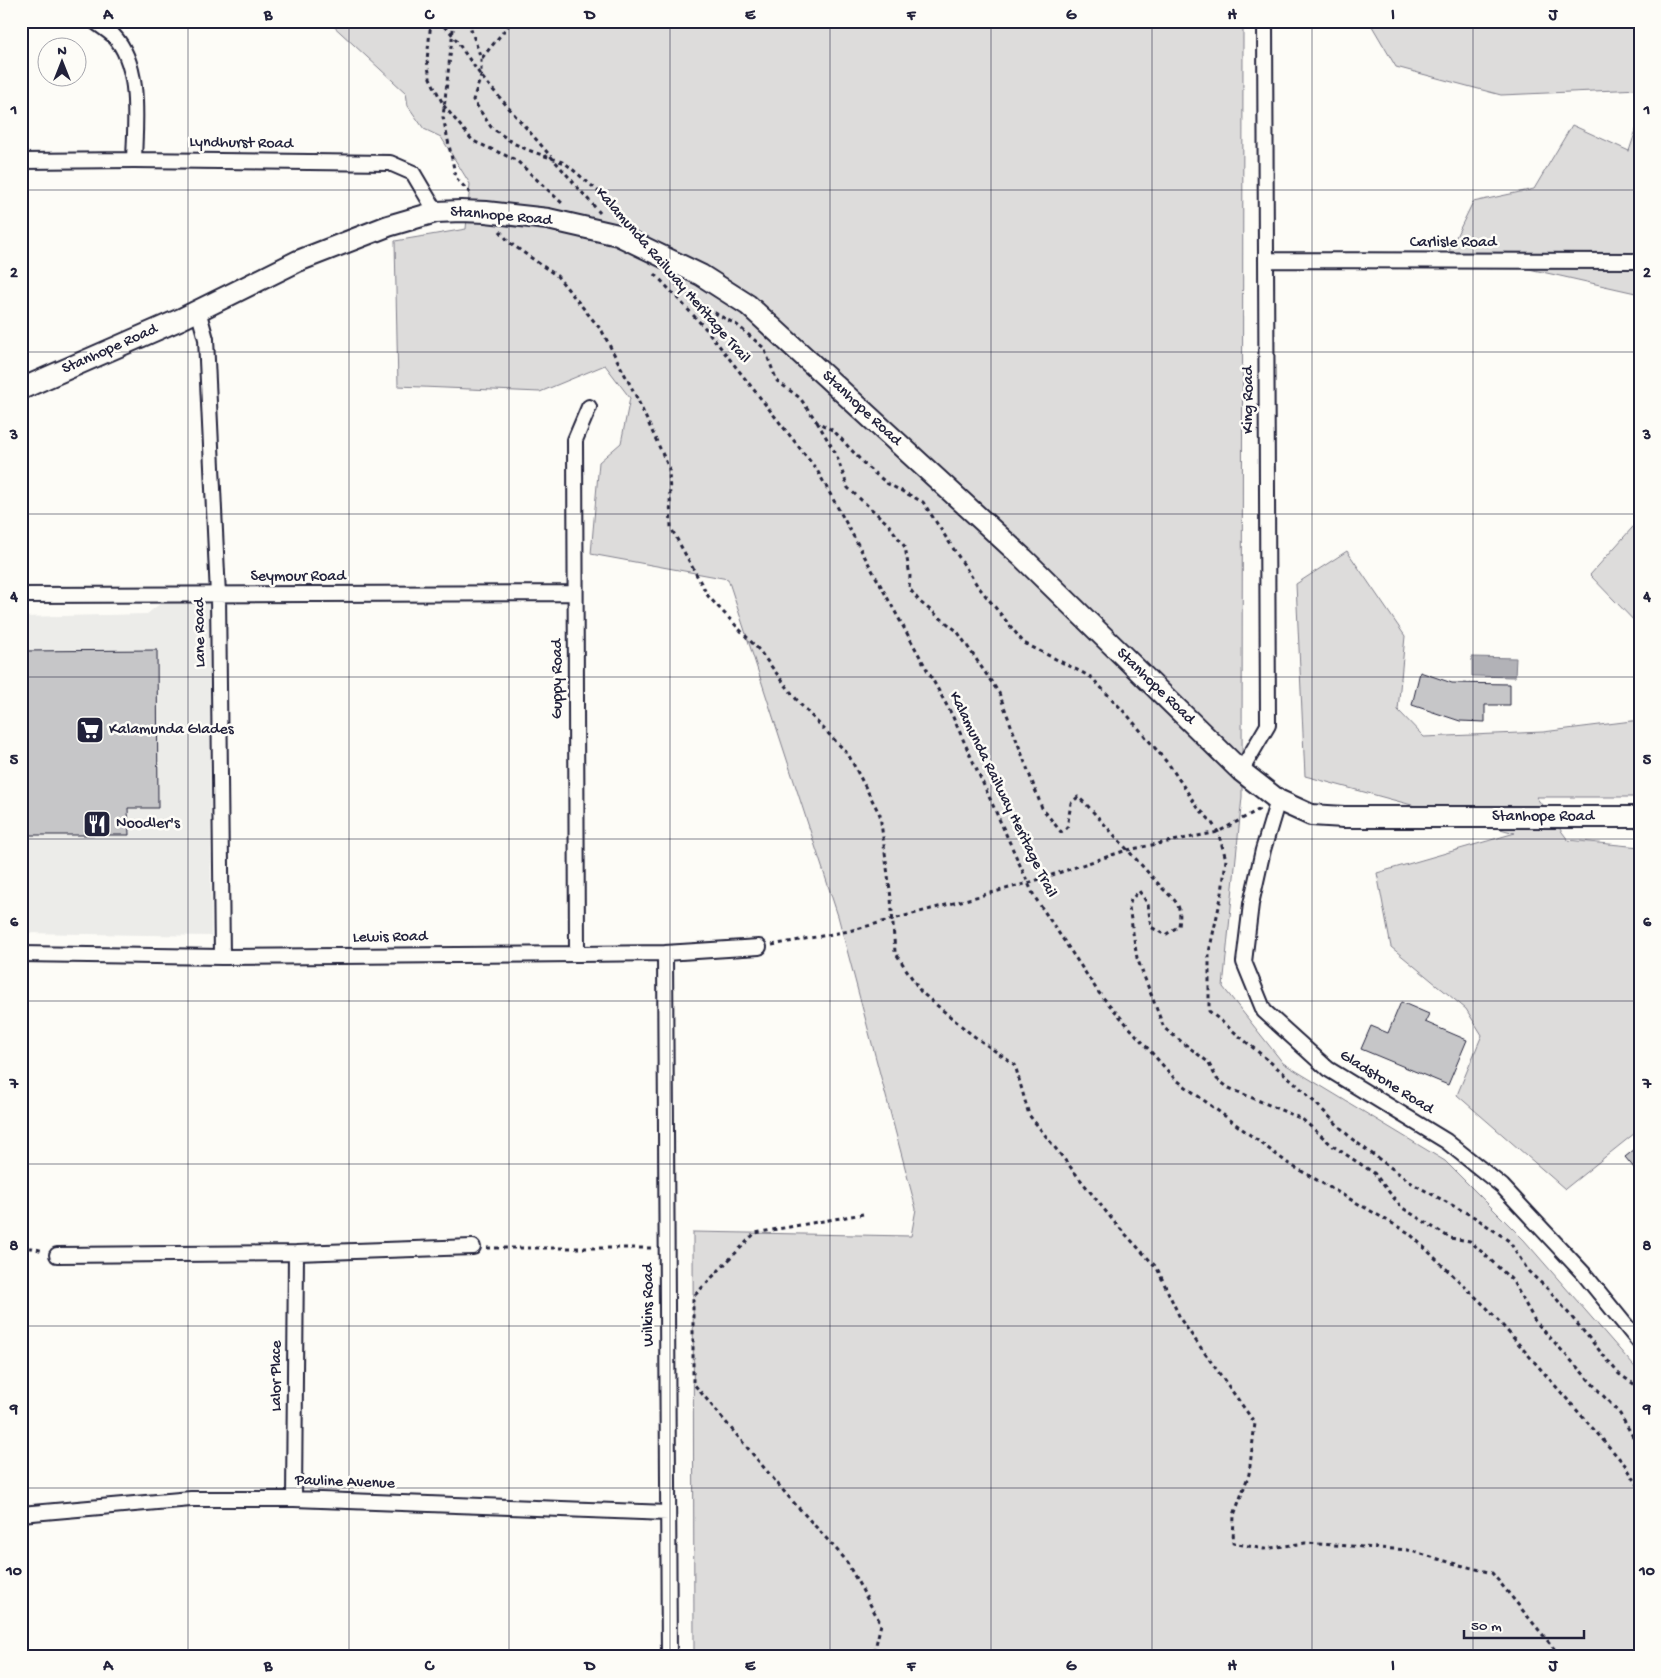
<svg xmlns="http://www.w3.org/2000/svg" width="1661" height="1678" viewBox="0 0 1661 1678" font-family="'Gochi Hand',sans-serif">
<rect width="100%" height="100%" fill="#fdfcf7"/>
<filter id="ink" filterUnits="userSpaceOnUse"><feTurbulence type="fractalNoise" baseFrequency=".02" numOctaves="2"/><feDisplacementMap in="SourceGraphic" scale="10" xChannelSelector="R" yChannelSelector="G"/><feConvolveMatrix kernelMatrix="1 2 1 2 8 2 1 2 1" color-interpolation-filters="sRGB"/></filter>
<g filter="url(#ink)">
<path fill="#ecece9" d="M210,601l1,335 -190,-3v-316l126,-3 14,-11z"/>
<path fill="#dddcdb" stroke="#807f8b" d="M328,21h915l-1,776 -19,190 60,76 162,98 79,79 116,133v284h-946l-1,-425 218,4 5,-27 -78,-293 -110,-337 -137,-25 8,-92 22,-19 9,-45 -25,-33 -65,27 -142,-6 -3,-145 71,-12 4,-45 -29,-47 -17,-8 -16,-23 -2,-13z
M1369,21h271v68l-139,6 -105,-28z
M1640,118v176l-191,-43 24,-49 61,-13 38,-64 57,26z
M1640,519v108l-50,-52z
M1347,551l58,85 -7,74 26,27 119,-5 97,-12v77h-104l32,43 72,7v282l-75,60 -108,-94 25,-60 -16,-26 -75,-62 -14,-74 138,-40 -210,-57 -9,-192z"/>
<path fill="#b2b2b7" stroke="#787885" d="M1472,657l44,1 -1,19 -43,-1z"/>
<path fill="#c6c6c8" stroke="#22223b" d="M157,650l1,158h-30l1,27h-108v-184z
M1420,672l32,11 58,1v21h-25v17l-25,-1 -48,-16z
M1401,1002l28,12 -4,8 42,18 -19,45 -87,-36 10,-23 17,7z
M1640,1145v30l-15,-18z"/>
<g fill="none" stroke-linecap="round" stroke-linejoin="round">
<defs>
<path id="street" d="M94,21c7,5 13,9 19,14 29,30 22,88 21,125
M21,161l113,-1 256,3 23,10 23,39
M1266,260l374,1
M198,310l8,29 12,256 4,362
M21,595l554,-2
M1241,771l27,-46 -3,-704
M1278,800l-15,50 -12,54 -7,58 20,49 64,58 118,72 56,45 82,88 56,69
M665,953l4,704
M21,954l201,3 355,-3 88,-1 94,-6
M577,954l-2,-514 14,-33
M57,1255l239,-2 177,-6
M294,1499l2,-246
M21,1514l170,-15h103l374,14"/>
<path id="secondary" d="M21,389l160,-70 117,-58 90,-35 48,-14 25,-1 25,1 62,7 70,16 83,40 47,30 275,253 218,213 37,29 33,15 33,2h296"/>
</defs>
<use href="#street" stroke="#22223b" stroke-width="18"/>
<use href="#secondary" stroke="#22223b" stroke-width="24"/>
<path stroke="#22223b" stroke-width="3" stroke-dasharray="4 4" stroke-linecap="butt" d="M431,21l-4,39 3,18 14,28 29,35 43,19 48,45
M438,21l13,12 30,43 119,137
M454,21l-11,96 13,61 14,15
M468,21l13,37v18l-8,24 18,27 22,16 15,7 37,13 40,34 14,19
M482,58l30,-37
M500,231l10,12 47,33 45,55 33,63 34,74 2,60 37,68 50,53 42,55 48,50 32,61 11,83 4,54 26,40 50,42 44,31 14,50 86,108 42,45 24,52 74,103 -6,51 -15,41 -1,28 31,6 41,-6 103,7 44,13 40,10 69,84
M655,274l51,55 111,141 135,245 82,181 65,97 75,85 115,86 120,69 78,75 138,157 15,23
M676,284l26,22 35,19 27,23 13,33 23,17 17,24 17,9 33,36 21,17 35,18 54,83 47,58 67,34 38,40 41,49 28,42 12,12 8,12 8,27 -4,34 -13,59v59l84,70 59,58 61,45 63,34 33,23 20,31 21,19 69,83 21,14
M817,422l19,32 12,34 40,36 17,23 5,29 -1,12 11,14 37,29 42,62 43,115 19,24 6,-4 4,-25 7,-6 8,7 77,85c14,13 19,16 16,37l-14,9 -14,-8 -3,-23 -9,-13 -8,9 -2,7 8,51 27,70 44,34 9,17 12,9 73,31 31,27 41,27 27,34 49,31 20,3 42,39 23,41 85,93 20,35
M772,945l77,-14 179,-48 99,-33 91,-18 42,-23
M863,1214l-108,19 -62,64v86l94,112 58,64 36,65 -8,33
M21,1248h11l12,3
M487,1248h166"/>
<use href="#street" stroke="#fdfcf7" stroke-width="14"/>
<use href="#secondary" stroke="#fdfcf7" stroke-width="20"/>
</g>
</g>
<path fill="none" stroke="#22223b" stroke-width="1" stroke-opacity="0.55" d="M188,21v1636M349,21v1636M509,21v1636M670,21v1636M830,21v1636M991,21v1636M1152,21v1636M1312,21v1636M1473,21v1636M21,190h1619M21,352h1619M21,514h1619M21,677h1619M21,839h1619M21,1001h1619M21,1164h1619M21,1326h1619M21,1488h1619"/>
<defs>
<symbol id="supermarket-square" viewBox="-11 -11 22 22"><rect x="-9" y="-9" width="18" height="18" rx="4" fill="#22223b" stroke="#fdfcf7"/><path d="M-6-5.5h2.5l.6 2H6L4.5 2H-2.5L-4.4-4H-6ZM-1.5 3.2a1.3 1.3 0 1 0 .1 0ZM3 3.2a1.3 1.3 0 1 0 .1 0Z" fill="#fff"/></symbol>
<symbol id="restaurant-square" viewBox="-11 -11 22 22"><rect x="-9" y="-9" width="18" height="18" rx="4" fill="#22223b" stroke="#fdfcf7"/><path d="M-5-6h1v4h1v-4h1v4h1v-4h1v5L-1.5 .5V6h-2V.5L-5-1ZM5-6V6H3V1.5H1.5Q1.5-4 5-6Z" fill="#fff"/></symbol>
</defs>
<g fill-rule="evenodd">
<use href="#supermarket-square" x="74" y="714" width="32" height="32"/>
<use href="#restaurant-square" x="81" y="808" width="32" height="32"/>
</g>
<g text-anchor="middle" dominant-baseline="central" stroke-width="5" stroke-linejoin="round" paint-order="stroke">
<g font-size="16" fill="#22223b" stroke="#fdfcf7">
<text transform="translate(241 144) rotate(1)">Lyndhurst Road</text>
<text transform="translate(501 217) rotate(5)">Stanhope Road</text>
<text x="1453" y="243">Carlisle Road</text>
<text transform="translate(672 276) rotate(49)">Kalamunda Railway Heritage Trail</text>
<text transform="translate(110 350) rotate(-24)">Stanhope Road</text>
<text transform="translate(1249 400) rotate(-90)">King Road</text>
<text transform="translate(861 409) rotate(43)">Stanhope Road</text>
<text x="298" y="577">Seymour Road</text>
<text transform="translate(201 633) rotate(-91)">Lane Road</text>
<text transform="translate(558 679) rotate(-90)">Guppy Road</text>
<text transform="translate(1155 687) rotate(44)">Stanhope Road</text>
<text transform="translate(1002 795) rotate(64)">Kalamunda Railway Heritage Trail</text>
<text x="1543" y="817">Stanhope Road</text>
<text transform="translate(390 938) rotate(-1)">Lewis Road</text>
<text transform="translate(1386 1083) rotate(32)">Gladstone Road</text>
<text transform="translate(649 1305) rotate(-90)">Wilkins Road</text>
<text transform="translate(277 1376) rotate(-90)">Lalor Place</text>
<text transform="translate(345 1483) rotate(2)">Pauline Avenue</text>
</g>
<g font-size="16" fill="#22223b" stroke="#fdfcf7" text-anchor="start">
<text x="109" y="730">Kalamunda Glades</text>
<text x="116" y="824">Noodler's</text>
</g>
</g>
<rect width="1661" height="1678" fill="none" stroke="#fdfcf7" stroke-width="55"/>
<g transform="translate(62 62)"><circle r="24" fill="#fdfcf7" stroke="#a5a5ac"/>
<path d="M0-4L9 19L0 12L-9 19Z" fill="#22223b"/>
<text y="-8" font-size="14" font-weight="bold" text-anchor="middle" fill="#22223b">N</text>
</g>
<path d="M1464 1630v8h120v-8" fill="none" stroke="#22223b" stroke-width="2.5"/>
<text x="1471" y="1630" font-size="15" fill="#22223b" stroke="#fdfcf7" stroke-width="4" paint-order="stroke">50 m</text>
<rect x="28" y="28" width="1606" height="1622" fill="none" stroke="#22223b" stroke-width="2"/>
<g font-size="16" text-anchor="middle" font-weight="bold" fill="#22223b">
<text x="108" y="19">A</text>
<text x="268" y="19">B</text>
<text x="429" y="19">C</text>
<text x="590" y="19">D</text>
<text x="750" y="19">E</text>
<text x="911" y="19">F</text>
<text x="1071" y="19">G</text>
<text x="1232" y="19">H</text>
<text x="1393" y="19">I</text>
<text x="1553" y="19">J</text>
<text x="14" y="114">1</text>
<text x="1647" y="114">1</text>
<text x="14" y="277">2</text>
<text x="1647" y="277">2</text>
<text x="14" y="439">3</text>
<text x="1647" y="439">3</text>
<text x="14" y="601">4</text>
<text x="1647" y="601">4</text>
<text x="14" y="764">5</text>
<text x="1647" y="764">5</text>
<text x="14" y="926">6</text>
<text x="1647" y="926">6</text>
<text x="14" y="1088">7</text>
<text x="1647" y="1088">7</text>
<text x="14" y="1250">8</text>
<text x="1647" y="1250">8</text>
<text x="14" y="1413">9</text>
<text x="1647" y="1413">9</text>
<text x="14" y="1575">10</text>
<text x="1647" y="1575">10</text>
<text x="108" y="1670">A</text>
<text x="268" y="1670">B</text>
<text x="429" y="1670">C</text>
<text x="590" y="1670">D</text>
<text x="750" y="1670">E</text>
<text x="911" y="1670">F</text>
<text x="1071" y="1670">G</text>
<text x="1232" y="1670">H</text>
<text x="1393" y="1670">I</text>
<text x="1553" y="1670">J</text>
</g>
</svg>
